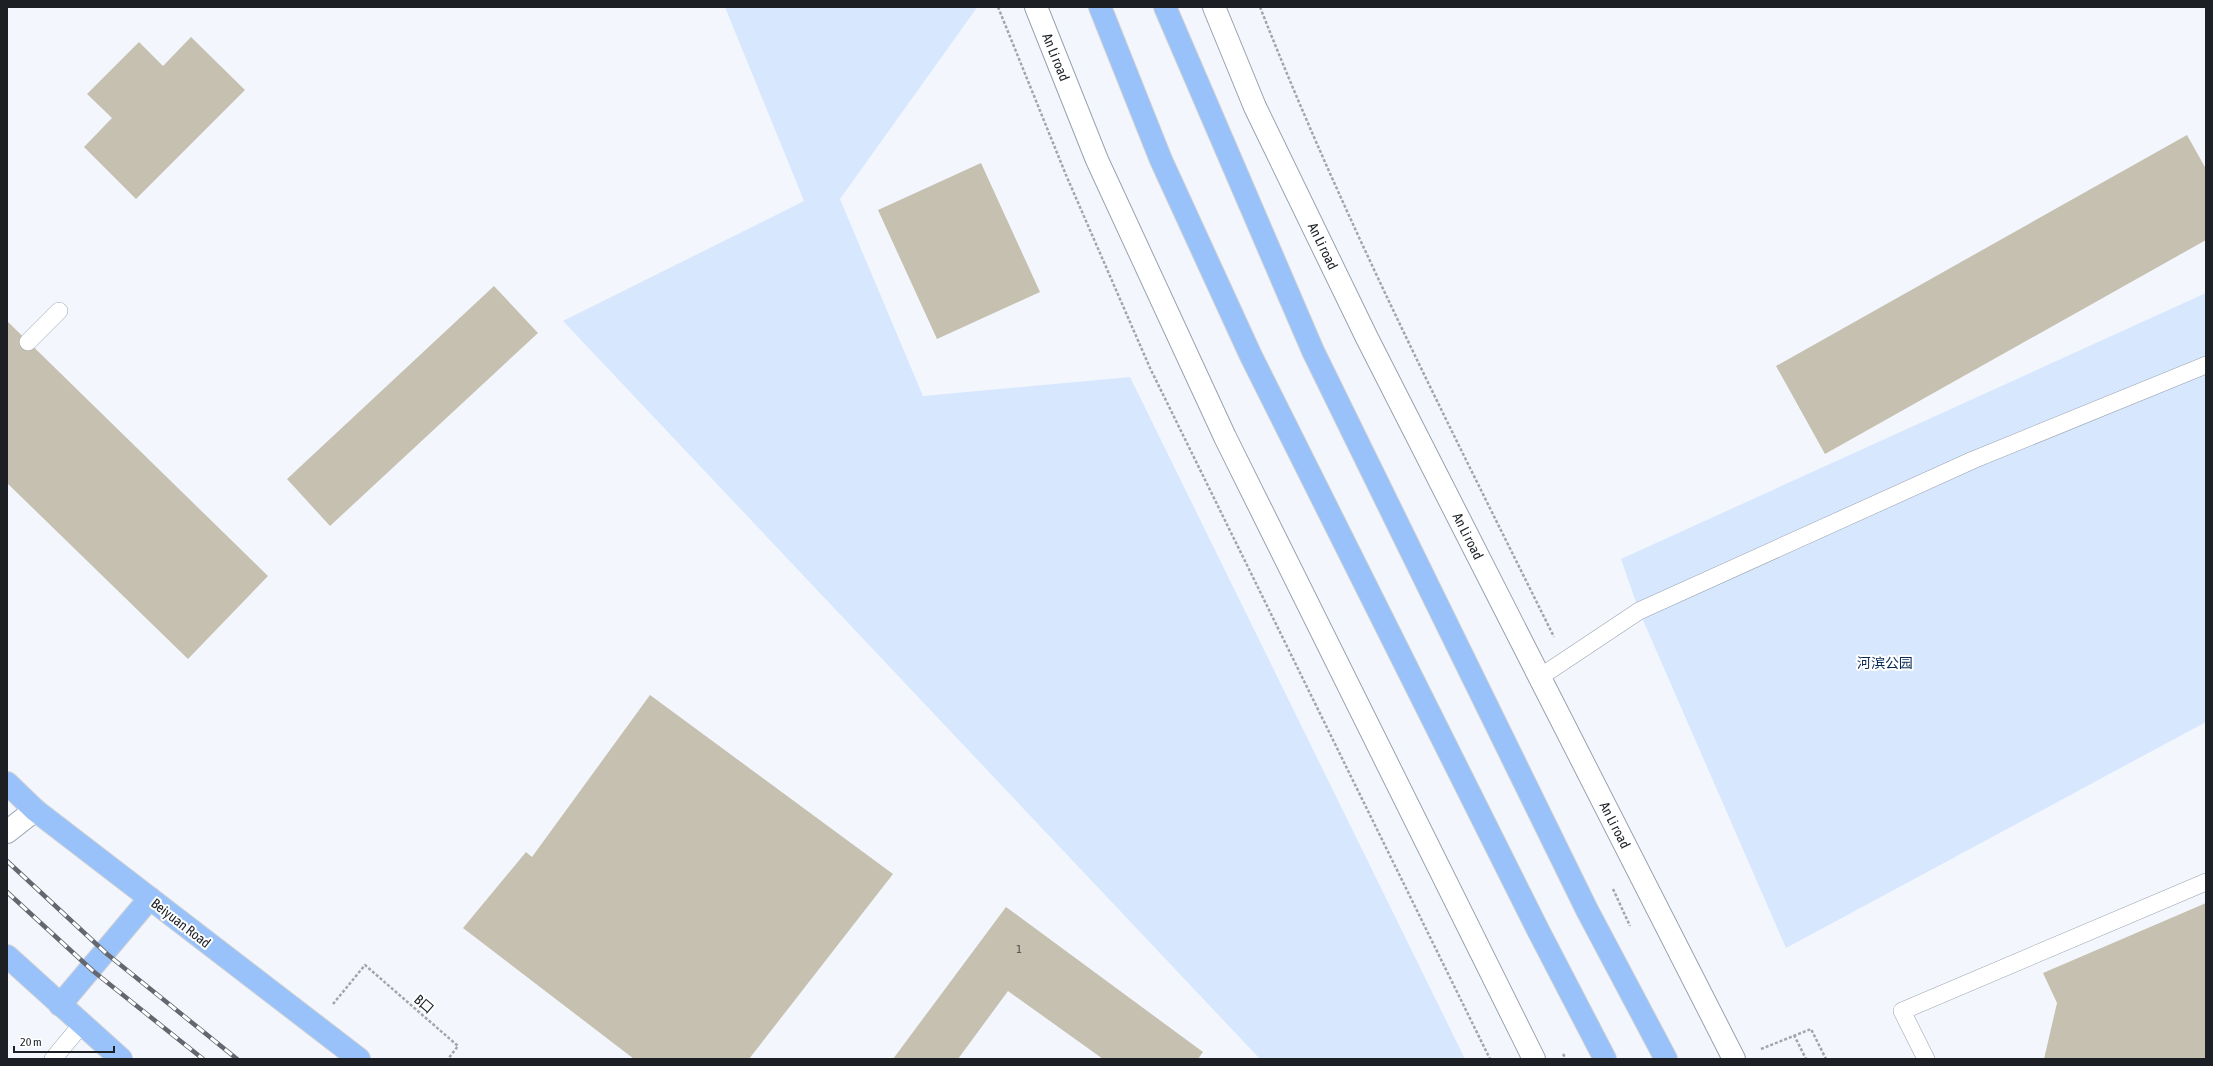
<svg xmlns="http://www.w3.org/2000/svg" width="2213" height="1066" viewBox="0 0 2213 1066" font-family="'Asap Condensed','Noto Sans SC',sans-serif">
<rect width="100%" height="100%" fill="#f3f7fd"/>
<path fill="#d7e7fe" d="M725,7h250l1,2 -136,190 83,197 207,-19 335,682h-205l-697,-738 241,-120z
M2206,293v429l-420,226 -147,-337 -18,-52z"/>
<path fill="#c5c0b0" d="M191,37l54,53 -109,109 -52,-52 28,-29 -25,-24 52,-52 24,24z
M2187,135l19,34v71l-381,214 -49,-88z
M981,163l59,129 -103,47 -59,-129z
M494,286l44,47 -208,193 -43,-47z
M7,321l261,255 -80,83 -181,-176z
M650,695l243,179 -144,185h-115l-171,-131 63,-76 6,5z
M2206,903v156h-162l13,-56 -14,-30z
M1006,907l197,145 -5,7h-95l-95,-68 -50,68h-65z"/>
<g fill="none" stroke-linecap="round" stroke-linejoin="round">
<defs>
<path id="service" d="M28,342l31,-31
M1540,677l99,-66 334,-151 233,-95
M53,1059l29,-35
M1926,1059l-24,-48 304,-129"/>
<path id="tertiary" d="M1036,7l61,153 128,277 309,622
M1214,7l41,100 112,231 367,721
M7,832l28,-22"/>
<path id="primary" d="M1100,7l61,153 90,196 287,574 67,129
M1165,7l148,344 274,559 79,149
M7,783l28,27 324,249
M7,956l114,103
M60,1005l90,-107"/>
</defs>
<use href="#service" stroke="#98a2af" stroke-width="18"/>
<use href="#tertiary" stroke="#98a2af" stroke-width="24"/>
<use href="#primary" stroke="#d2d2d3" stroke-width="24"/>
<path stroke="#a2a6ac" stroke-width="2.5" stroke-dasharray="3 2" stroke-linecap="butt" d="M998,7l68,168 84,193 340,691
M1260,7c85,216 191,422 294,630
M1613,889l17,37
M333,1004l32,-39 93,81 -10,13
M1794,1035l12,24
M1761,1049l50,-20 15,30
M1563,1054l3,5"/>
<use href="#service" stroke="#fff" stroke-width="17"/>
<use href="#tertiary" stroke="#fff" stroke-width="22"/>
<use href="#primary" stroke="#98c2f9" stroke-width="22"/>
<defs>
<path id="rail" d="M7,861l100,93 130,105
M7,892l86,79 110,88"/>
</defs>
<use href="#rail" stroke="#64686e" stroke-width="4.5"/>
<use href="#rail" stroke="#fff" stroke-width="3" stroke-dasharray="9" stroke-linecap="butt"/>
</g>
<g text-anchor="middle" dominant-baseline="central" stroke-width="4" stroke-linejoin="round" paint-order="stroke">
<g font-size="12" fill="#464848">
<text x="1019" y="949">1</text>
</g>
<g font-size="14" fill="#1c2025" stroke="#fff">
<text transform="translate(1056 57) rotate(68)">An Li road</text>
<text transform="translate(1323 246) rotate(64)">An Li road</text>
<text transform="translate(1468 536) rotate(63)">An Li road</text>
<text transform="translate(1615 825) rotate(63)">An Li road</text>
<text transform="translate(181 923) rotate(38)">Beiyuan Road</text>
<text transform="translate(424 1004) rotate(41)">B口</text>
</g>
<g font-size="14" fill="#082c57" stroke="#fff">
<text x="1885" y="663">河滨公园</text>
</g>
</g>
<rect width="2213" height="1066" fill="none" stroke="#1c2025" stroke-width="16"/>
<path d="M14 1046v6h100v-6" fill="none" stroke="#1c2025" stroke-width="2"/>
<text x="20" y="1046" font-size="12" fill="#1c2025" stroke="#ffffff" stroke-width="3" paint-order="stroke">20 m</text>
</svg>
